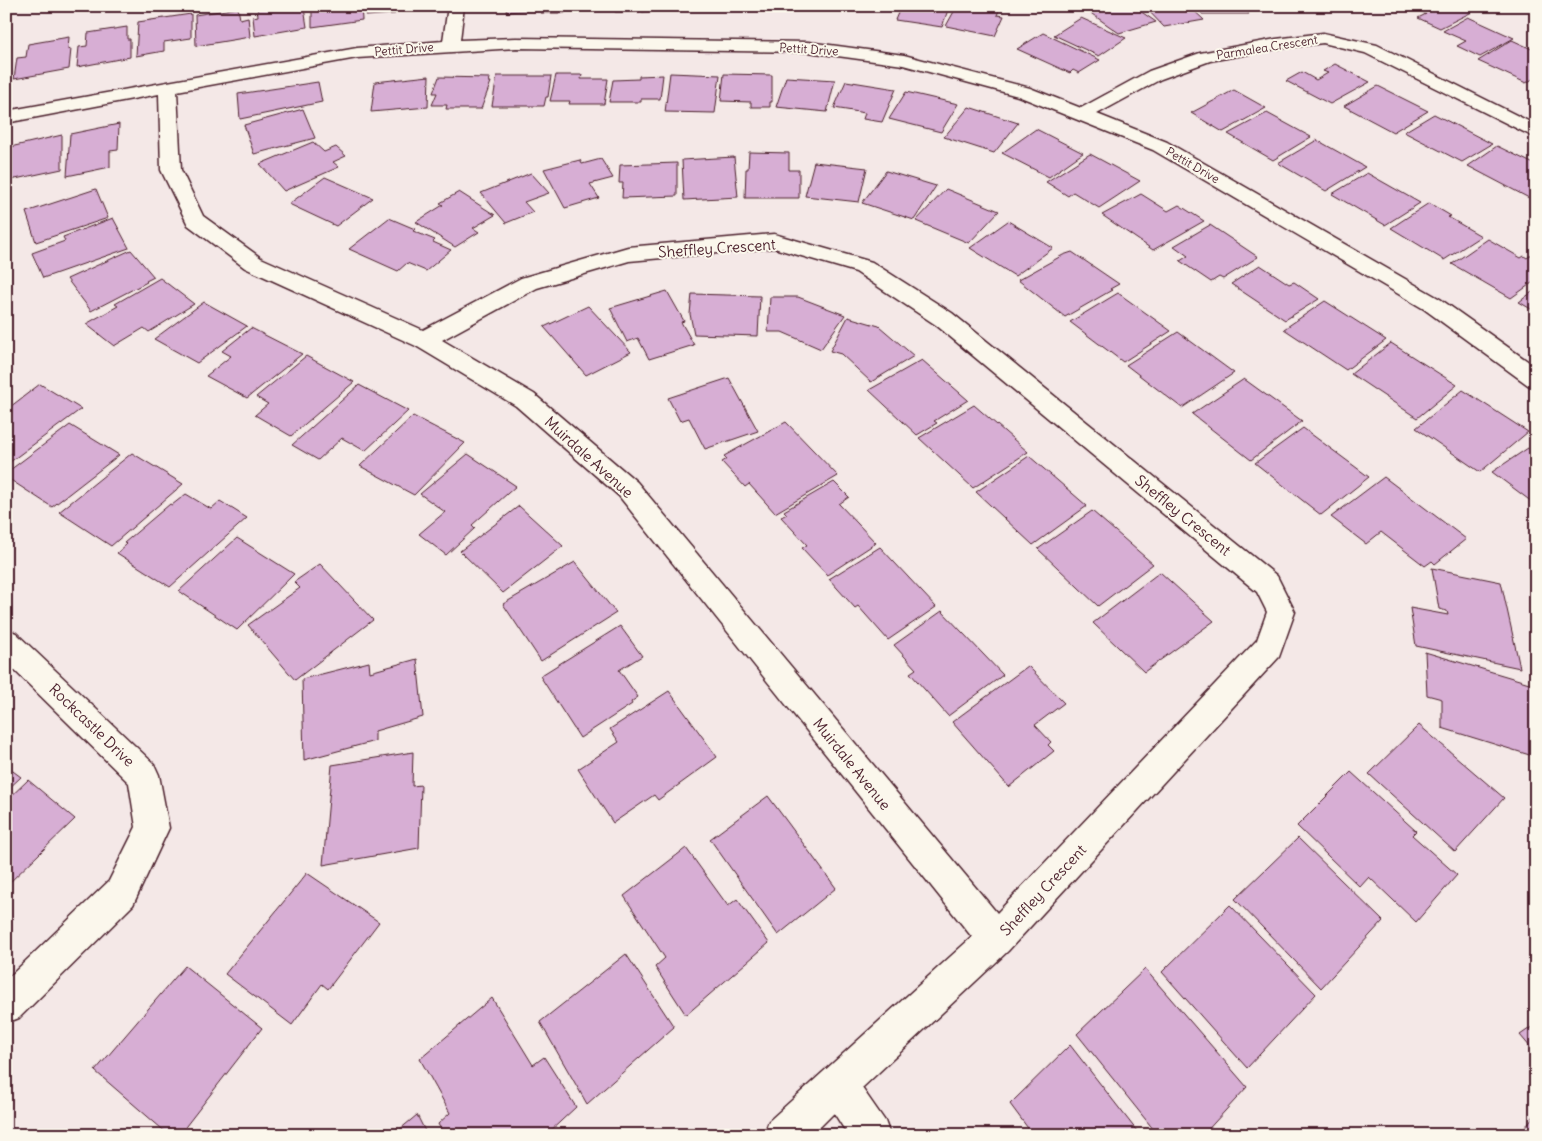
<svg xmlns="http://www.w3.org/2000/svg" width="1542" height="1141" viewBox="0 0 1542 1141" font-family="Delius,sans-serif">
<rect width="100%" height="100%" fill="#f4e8e7"/>
<filter id="ink" filterUnits="userSpaceOnUse"><feTurbulence type="fractalNoise" baseFrequency=".02" numOctaves="2"/><feDisplacementMap in="SourceGraphic" scale="10" xChannelSelector="R" yChannelSelector="G"/><feConvolveMatrix kernelMatrix="1 2 1 2 8 2 1 2 1" color-interpolation-filters="sRGB"/></filter>
<g filter="url(#ink)">
<path fill="#d7aed4" stroke="#4a1f2b" d="M257,6h36v4l11,-2 3,19 -52,9 -2,-19 5,-1z
M318,6h43l1,14 -50,7v-19z
M368,6h28l-1,8 -29,2z
M507,6h30v4l-31,2z
M542,6h48l-1,3h-23l-1,4h-24z
M593,6h47l-1,6h-24v-4l-22,1z
M643,6h47v3l-48,3z
M714,6h27v3h-27z
M745,6h47l-1,6 -47,-3z
M896,6l-1,4 -21,-3 -2,3 -24,-3z
M901,6h43l5,1 -7,20 -47,-7z
M957,6h44l-4,9 7,1 -9,20 -49,-10z
M1085,6h48l23,16 -37,11 -37,-26z
M1189,6l15,14 -40,7 -19,-20z
M1196,6h47l6,8h-47z
M1409,6h50l13,6 -32,16 -22,-10 8,-4z
M238,8l2,11 8,-2 2,20 -54,9 -1,-31z
M191,14v24l-27,4v9l-28,5 2,-34z
M1468,17l46,21 -34,19 -23,-11 9,-5 -23,-10z
M1081,18l45,20 -27,18 -45,-21z
M127,27v12h3v18l-53,10 2,-20 8,-1 1,-13z
M1043,33l57,27 -21,13 -6,-3 -3,3 -53,-24z
M69,37l-1,13 3,-1 -2,20 -55,10 3,-21 9,-1 2,-13z
M1512,40l24,11v26l-10,6 -48,-22z
M1335,64l35,18 -40,22 -44,-23 16,-9 14,8 12,-7 -5,-2z
M670,73l50,2 -5,38 -50,-1z
M724,74l48,1v27h-2v5h-19v-5l-30,-1z
M556,75h26l-1,4h27l-4,25h-35l1,-3h-20z
M663,75l-3,24h-19v3h-32l4,-22 26,-1v-3z
M429,76l-1,31 -57,5 4,-30z
M497,76h54l-3,21h-2l-2,9h-52z
M439,77l51,1 -1,4h2l-10,27h-35l1,-4h-15l5,-12h-4z
M786,77l49,3 -8,32 -51,-5z
M846,81l50,8 -14,33 -19,-3 2,-6 -31,-5z
M318,82l4,20 -82,17 -2,-25z
M1378,86l50,25 -35,21 -49,-26z
M1234,90l32,18 -43,24 -32,-19z
M906,92l52,12 -17,28 -52,-13z
M969,107l49,16 -24,30 -50,-16z
M303,109l12,29 -61,16 -10,-29z
M1267,113l44,24 -38,23 -45,-26z
M1434,114l58,30 -30,18 -58,-30z
M119,124l-1,26 -8,1v16l-43,9 3,-42z
M1036,129l47,24 -34,24 -47,-24z
M62,135v34l-56,12v-33z
M1317,140l48,27 -39,24 -48,-28z
M313,142l11,10 12,-5 10,9 -13,6 6,5 -55,24 -24,-27z
M1497,146l39,19v28l-7,5 -61,-32z
M749,152l40,1v17h10v28h-54l1,-29h2z
M1090,154l50,27 -41,27 -26,-16 -5,4 -22,-14z
M734,157l4,40 -54,3 -2,-40z
M601,159l12,19 -23,6 9,14 -34,10 -21,-39 36,-9 2,4z
M814,162l53,6 -8,34 -54,-6z
M677,163v33l-55,2 1,-15h-4l1,-18z
M886,171l50,15 -22,34 -52,-17z
M531,173l18,20 -25,9 9,10 -27,11 -25,-30z
M1367,173l53,30 -35,22 -53,-31z
M325,177l48,21 -37,28 -47,-22z
M96,189l12,29 -72,24 -10,-30z
M946,189l53,22 -30,32 -53,-22z
M459,192l36,23 -22,13 6,4 -24,15 -39,-25 27,-17 -3,-2z
M1141,194l27,17 11,-6 25,16 -51,29 -51,-35z
M1429,203l22,13 -3,1 33,19 -37,24 -53,-32z
M113,218l16,30 -86,30 -11,-25 33,-12 -2,-4z
M389,218l26,11 -2,2 22,9 -2,2 18,8 -25,21 -19,-8 -9,8 -49,-22z
M1008,221l45,27 -38,28 -45,-28z
M1210,225l48,32 -35,22 -4,-2 -8,5 -31,-21 8,-5 -14,-10z
M1488,239l33,19 3,-2 3,2 4,-3 5,2v23l-25,18 -59,-34z
M131,250l23,27 -8,4 1,1 -56,29 -24,-32z
M1072,252l47,32 -9,5 2,1 -47,27 -47,-37 45,-25z
M1260,265l29,19 5,-2 25,17 -34,21 -54,-36z
M160,278l34,26 -45,28 -5,-4 -30,18 -28,-22 32,-18 -3,-2z
M1536,289v23l-17,-10z
M667,291l17,30 -3,1 13,23 -45,14 -11,-21 -11,4 -17,-34z
M1118,293l53,38 -48,31 -53,-40z
M692,294l68,2 -2,40 -64,-2 -4,-20z
M770,297h28l47,18 -24,34 -39,-17h-14z
M1325,301l61,39 -40,30 -62,-41z
M204,302l43,24 -50,37 -43,-24z
M588,306l43,46 -45,23 -42,-48z
M848,317l31,9 35,30 -43,26 -30,-28 -11,-3z
M251,328l51,26 -55,44 -41,-22 25,-20 -9,-5z
M1178,332l56,41 -52,35 -56,-43z
M1391,343l66,42 -40,33 -66,-44z
M306,356l48,26 -63,54 -36,-21 13,-11 -12,-7z
M922,360l46,40 -34,21 3,2 -20,12 -48,-45z
M729,378l29,53 -53,18 -16,-31 -9,3 -12,-23z
M1244,379l58,42 -51,39 -59,-46z
M40,384l41,25 -75,56v-55z
M359,385l49,26 -43,40 -23,-13 -24,22 -26,-15z
M1463,390l65,42 -48,40 -64,-44z
M974,405l54,47 -55,36 -54,-50z
M413,416l52,27 -51,52 -54,-29z
M786,422l52,54 -63,37 -26,-29 -4,3 -23,-25 5,-3 -3,-3z
M70,425l49,30 -67,52 -46,-30v-4z
M1303,428l66,49 -48,38 -66,-52z
M1528,448l8,6v51l-44,-33z
M132,453l51,31 -72,62 -52,-34z
M468,454l48,32 -44,39 3,3 -29,27 -27,-21 26,-22 -25,-18z
M1029,456l58,50 -54,39 -57,-53z
M1384,477l82,62 -31,25 -3,-3 -7,5 -44,-34 -15,12 -35,-27z
M834,482l15,15 -10,7 37,39 -49,32 -25,-27 5,-3 -26,-28 6,-3 -3,-3z
M186,494l25,15 9,-8 27,17 -77,69 -53,-34 10,-9 -3,-1 46,-39 2,1z
M519,506l44,40 -60,47 -43,-42z
M1092,511l61,53 -55,42 -60,-57z
M237,538l57,36 -57,56 -58,-39z
M880,547l56,60 -48,33 -30,-34 -3,2 -26,-29z
M575,562l41,51 -75,48 -38,-57z
M320,564l53,56 -78,60 -47,-55 52,-37 -6,-6z
M1432,568l69,14 19,86 -104,-22 -6,-38 38,7 -1,-4 -8,-2z
M1160,572l54,49 -70,51 -51,-49z
M942,611l61,64 -55,41 -38,-43 6,-4 -22,-24z
M620,626l22,30 -23,14 19,27 -7,5 1,2 -52,34 -40,-62z
M1425,652l111,33v72l-94,-29v-29l-15,-4z
M417,659l6,58 -48,14v10l-71,19 -2,-81 67,-17 1,10z
M1028,666l36,37 -29,22 16,17 -3,3 6,6 -45,36 -57,-65z
M669,691l48,66 -59,43 -4,-5 -41,28 -35,-54 41,-27 -9,-13z
M1419,725l85,73 -49,54 -86,-78z
M413,752l-1,34 9,-1 -2,63 -96,17 9,-100z
M6,766l15,11 -15,14z
M1351,772l65,59 -4,4 45,40 -41,47 -47,-45 -9,10 -63,-61z
M28,780l47,39 -69,67v-85z
M768,796l68,92 -58,47 -68,-96z
M1298,838l85,83 -62,67 -86,-89z
M686,848l42,58 9,-7 32,44 -83,72 -31,-48 10,-9 -41,-62z
M307,873l72,49 -51,67 -6,-5 -30,41 -67,-51z
M1230,905l86,89 -69,74 -85,-96z
M626,954l48,73 -87,77 -47,-82z
M185,966l77,62 -83,107h-10l-74,-64z
M1145,969l102,118 -44,48h-45l-81,-101z
M492,998l41,67 11,-8 32,50 -30,28h-102l-6,-11 12,-11 -30,-54z
M1536,1024v30l-16,-19z
M1070,1045l70,90h-107l-23,-31z
M1536,1113v22h-17z
M417,1115l10,20h-34z"/>
<g fill="none" stroke-linecap="round" stroke-linejoin="round">
<defs>
<path id="minor" d="M448,6h16l-4,34 56,-2 292,4 96,13 126,33 51,20 68,-37 51,-18 76,-14 47,-6 54,12 159,80v13l-171,-85 -42,-10 -47,6 -66,12 -49,18 -64,35 70,28 273,157 96,68v21l-8,-3 -104,-76 -271,-159 -135,-54 -115,-31 -95,-13 -292,-4 -159,10 -180,33 4,79 22,46 58,42 162,72 98,-52 107,-31 146,-13 98,28 80,51 325,263 18,36 -16,45 -271,294 -146,137 23,33 5,14h-42l-14,-22 -22,22h-48l5,-14 203,-184 -353,-441 -103,-90 -100,-60 -171,-78 -57,-43 -27,-55 -2,-76 -153,29v-12l351,-63 86,-7zM774,248l82,24 80,53 321,267 10,20 -10,28 -260,273 -360,-431 -103,-88 -92,-54 95,-52 92,-27z
M6,629l10,4 138,131 5,11 10,53 -36,77 -114,113 -13,5v-43l103,-99 27,-54 -7,-44 -123,-121z"/>
</defs>
<use href="#minor" stroke="#4a1f2b" stroke-width="3"/>
<use href="#minor" fill="#fbf7ec" fill-rule="evenodd"/>
</g>
</g>
<g text-anchor="middle" dominant-baseline="central" stroke-width="4" stroke-linejoin="round" paint-order="stroke">
<g font-size="12" fill="#4a1f2b" stroke="#fbf7ec">
<text transform="translate(1267 47) rotate(-9)">Parmalea Crescent</text>
<text transform="translate(404 49) rotate(-5)">Pettit Drive</text>
<text transform="translate(809 49) rotate(4)">Pettit Drive</text>
<text transform="translate(1193 165) rotate(30)">Pettit Drive</text>
</g>
<g font-size="15" fill="#4a1f2b" stroke="#fbf7ec">
<text transform="translate(717 248) rotate(-4)">Sheffley Crescent</text>
<text transform="translate(589 457) rotate(42)">Muirdale Avenue</text>
<text transform="translate(1183 515) rotate(39)">Sheffley Crescent</text>
<text transform="translate(92 725) rotate(44)">Rockcastle Drive</text>
<text transform="translate(852 764) rotate(51)">Muirdale Avenue</text>
<text transform="translate(1043 890) rotate(-47)">Sheffley Crescent</text>
</g>
</g>
<rect width="1542" height="1141" fill="none" stroke="#fbf7ec" stroke-width="25"/>
<rect x="12" y="12" width="1517" height="1116" fill="none" stroke="#4a1f2b" stroke-width="2" filter="url(#ink)"/>
</svg>
